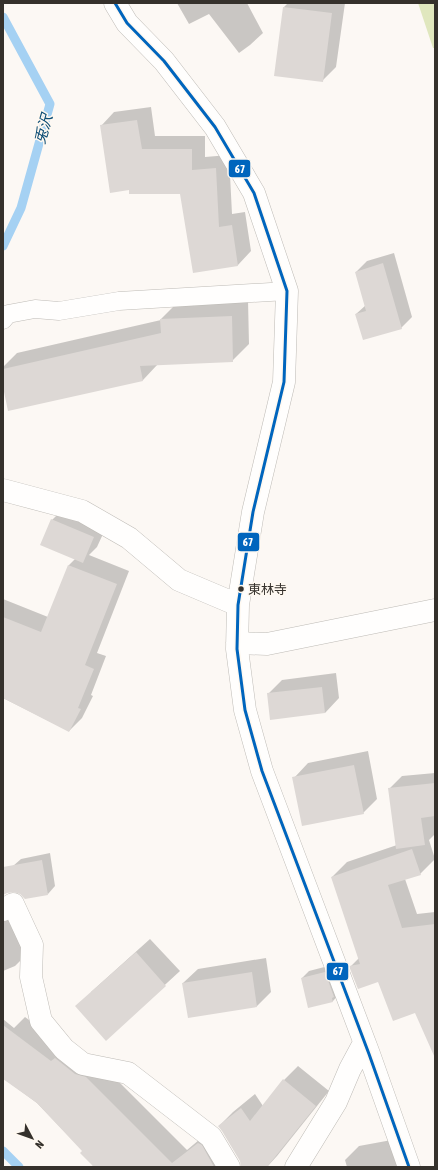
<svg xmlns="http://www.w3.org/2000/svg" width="438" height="1170" viewBox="0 0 438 1170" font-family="'Asap Condensed','Noto Sans JP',sans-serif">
<rect width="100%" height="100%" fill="#fcf8f4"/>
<path fill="#e0e7be" d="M418,3h17v45h-2z"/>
<path fill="#0003" d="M177,3h70l16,30 -13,12 -11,8 -30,-39 -20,10z
M288,3h57l-9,64 -14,14 -38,-74z
M151,107l4,29h50v21l24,-2 3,59 13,-2 6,39 -13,14 -44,7 -13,-79 -51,-4 -29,-63 13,-14z
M394,253l18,64 -11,11 -45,-14 10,-9 -10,-33 11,-11z
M248,300l1,44 -17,17 -74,3 -15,16 -134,30 -6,-28v-15l14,-14 144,-33v-1l17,-17z
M66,506l42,17 -11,24 -8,8 40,16 -32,82 9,3 -15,39 2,1 -11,22 -13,13 -66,-33v-99l45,18 21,-52 7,-7 -24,-38z
M336,673l3,25 -14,15 -57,-19 14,-14z
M368,751l9,48 -14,14 -69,-35 14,-15z
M435,773v61l-6,6 6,19 -15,15 -15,5 12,35 18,-2v144l-20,-45 -36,-31 -29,-13 9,-9 -27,-81 15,-15 50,-17 -8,-56 13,-13z
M50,853l5,33 -7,8 -35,-28 8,-7z
M15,914l14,38 -14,14 -12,5v-53z
M150,939l30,32 -74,68 -15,-47z
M266,958l5,34 -14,14 -68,11 -6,-34 15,-14z
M332,965l8,28 -7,8 -24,6 -7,-29 7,-7z
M25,1017l41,30 34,16 87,87 25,-21 18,38h-138l1,-2 -10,-14 -46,-48 -34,-25v-59l11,9z
M298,1066l31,25 -52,65 -10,11h-8l-40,-41 14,-14 22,-18 8,12 21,-26z
M397,1139l5,28h-55l-2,-7 14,-14z"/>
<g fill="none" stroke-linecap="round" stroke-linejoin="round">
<path stroke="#a5d1f3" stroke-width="9" d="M3,17l47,87 -29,104 -18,38
M3,1151l16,16"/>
</g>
<path fill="#ddd8d5" d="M283,7l49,6 -9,69 -49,-6z
M137,120l5,29h50v21l24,-2 3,59 13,-2 6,41 -45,7 -13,-79h-51v-4l-19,3 -10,-68z
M383,263l19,66 -39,11 -8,-26 11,-3 -11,-39z
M232,316l1,46 -93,4 3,15 -135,30 -5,-24v-18l158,-36 -1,-14z
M51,519l43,18 -11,26 -43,-18z
M68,565l49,19 -32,81 9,4 -16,39 3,1 -12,23 -66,-34v-81l38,15z
M322,687l3,26 -55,7 -3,-27z
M354,765l10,49 -62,12 -10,-49z
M435,783v33l-14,2 4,27 -29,4 -8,-61z
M412,849l9,26 -33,10 14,43 33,-4v134l-20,-45 -22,8 -15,-39 -20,7 -9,-23 11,-2 -29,-87z
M42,860l6,35 -23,4 -5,-5 -6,-2 -7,1 -4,2v-28z
M136,952l30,34 -60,55 -31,-35z
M252,972l5,35 -69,11 -6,-35z
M325,972l9,25 -2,1 1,4 -25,6 -7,-30z
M3,1025l48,36 4,-3 20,16 11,3 86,86 26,-20 4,2 12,22h-120l-14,-14 2,-2 -45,-48 -34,-24z
M283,1079l33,27 -49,61h-26l-1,-6 -18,-30 -4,-5 23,-18 9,13z"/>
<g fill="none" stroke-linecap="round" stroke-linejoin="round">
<defs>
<path id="service" d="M3,320l5,-6 27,-5 24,2 60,-10 168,-10"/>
<path id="minor" d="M115,3l12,20 37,38 51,66 39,66 33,98 -3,91 -31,130 -15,93 -1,44 8,61 17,61 107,283 40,113
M3,490l79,21 47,27 50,42 59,25
M237,643l30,1 168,-34
M3,910l10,-6 19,41 -1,32 10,44 23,28 19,15 45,9 83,64 18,30
M296,1167l40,-65 14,-33 14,-26"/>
</defs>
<use href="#service" stroke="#bebbb6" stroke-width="19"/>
<use href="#minor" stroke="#bebbb6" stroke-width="23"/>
<use href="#service" stroke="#fffefd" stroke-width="18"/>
<use href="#minor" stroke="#fffefd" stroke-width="22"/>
<defs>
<path id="bus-1" d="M115,3l12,20 37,38 51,66 39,66 33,98 -3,91 -31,130 -15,93 -1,44 8,61 17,61 107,283 40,113"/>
</defs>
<use href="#bus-1" stroke="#fff9f1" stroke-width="6"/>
<use href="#bus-1" stroke="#0065bd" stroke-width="3"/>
</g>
<circle fill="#35312c" stroke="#fff9f1" stroke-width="1.5" cx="241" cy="589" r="3.5"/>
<g text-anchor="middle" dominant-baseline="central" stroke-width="3" stroke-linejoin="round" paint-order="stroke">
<g font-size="13" fill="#35312c" stroke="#fff9f1" text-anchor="start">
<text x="248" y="589">東林寺</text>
</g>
<g font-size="15" font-style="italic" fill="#0d4d75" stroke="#fff9f1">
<text transform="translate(43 129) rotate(-74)">兎沢</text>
</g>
</g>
<g stroke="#fff9f1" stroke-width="1.5">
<rect x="228" y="159" width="23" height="19" rx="4" fill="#0065bd"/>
<rect x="237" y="532" width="23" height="20" rx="4" fill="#0065bd"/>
<rect x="326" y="962" width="23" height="19" rx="4" fill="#0065bd"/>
</g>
<g font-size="11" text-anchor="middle" font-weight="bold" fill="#fff">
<text x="240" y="173">67</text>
<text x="248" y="546">67</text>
<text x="338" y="975">67</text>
</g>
<rect width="438" height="1170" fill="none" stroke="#35312c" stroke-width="8"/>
<g transform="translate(32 1138) rotate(131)" stroke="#fff9f1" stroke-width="3" paint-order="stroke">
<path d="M0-3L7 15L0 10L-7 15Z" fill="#35312c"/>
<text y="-6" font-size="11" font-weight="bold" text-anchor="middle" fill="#35312c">N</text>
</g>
</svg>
